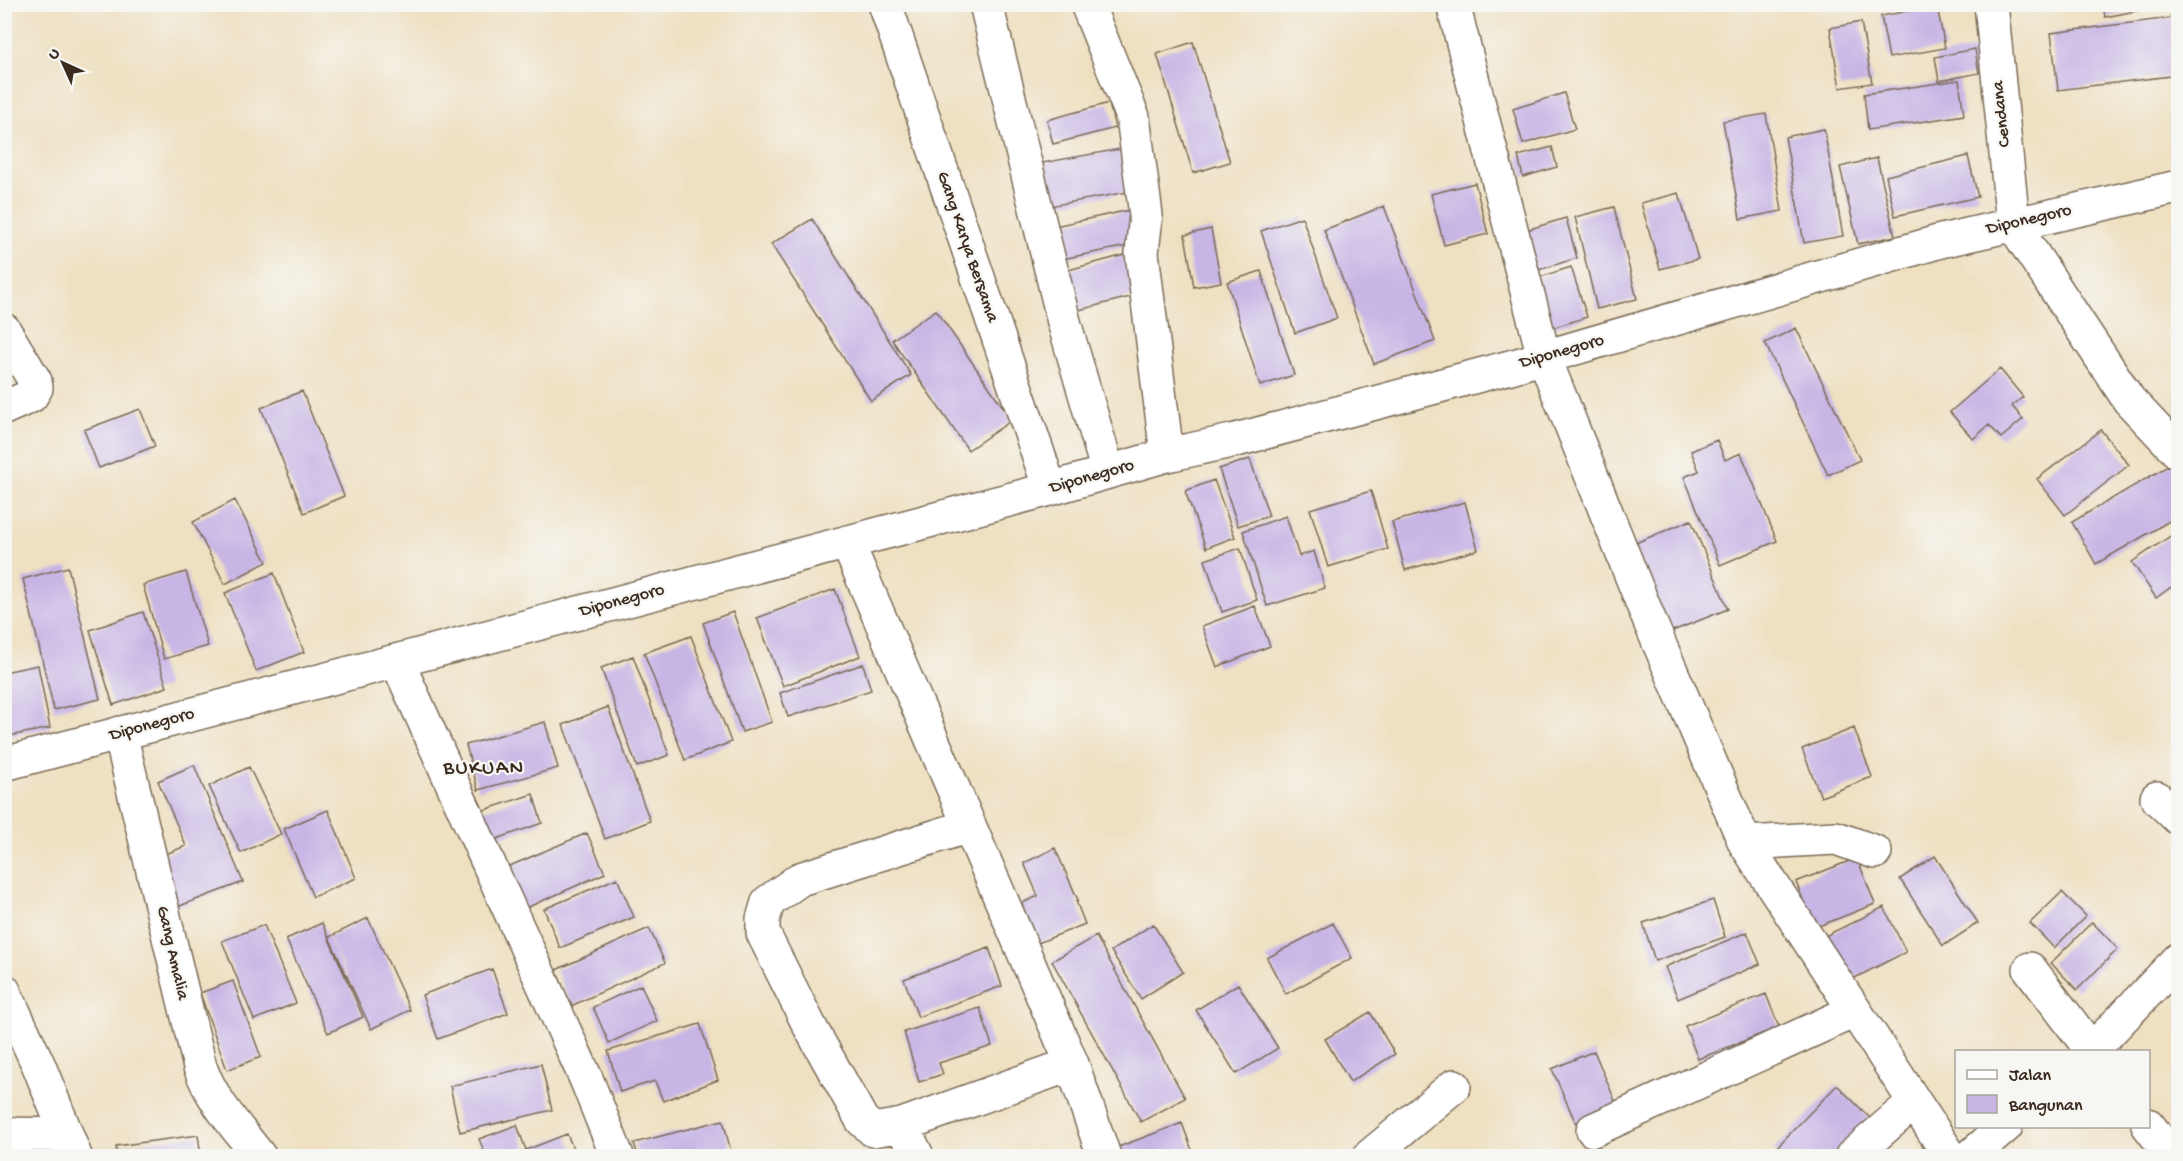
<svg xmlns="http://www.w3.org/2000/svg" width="2183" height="1161" viewBox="0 0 2183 1161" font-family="'Gochi Hand',sans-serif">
<rect width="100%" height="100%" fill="#f6f6f2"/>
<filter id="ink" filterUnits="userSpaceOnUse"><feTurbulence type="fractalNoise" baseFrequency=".0167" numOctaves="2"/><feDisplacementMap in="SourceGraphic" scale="12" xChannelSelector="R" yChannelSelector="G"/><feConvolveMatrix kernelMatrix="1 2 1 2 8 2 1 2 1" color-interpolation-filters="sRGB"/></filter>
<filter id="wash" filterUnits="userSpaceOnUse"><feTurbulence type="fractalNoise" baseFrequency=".008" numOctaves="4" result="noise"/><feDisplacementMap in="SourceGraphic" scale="24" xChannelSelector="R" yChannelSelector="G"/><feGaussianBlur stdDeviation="1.35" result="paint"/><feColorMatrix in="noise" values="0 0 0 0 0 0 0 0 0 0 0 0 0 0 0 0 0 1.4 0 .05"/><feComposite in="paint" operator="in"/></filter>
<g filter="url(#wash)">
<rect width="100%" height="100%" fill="#eee0c1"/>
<g id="blocks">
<path fill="#c7b5e5" d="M2103,4h59v2l-57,11z
M1937,6l8,42 -56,10 -8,-42z
M2178,17v58l-120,15 -7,-57z
M1861,22l11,61 -32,5 -10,-60z
M1193,42l37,120 -37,11 -36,-119z
M1975,49l4,24 -40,8 -4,-24z
M1959,80l5,35 -96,15 -4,-36z
M1564,93l11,36 -52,15 -10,-35z
M1109,103l6,25 -62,16 -6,-24z
M1766,114l16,97 -42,8 -17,-98z
M1824,129l19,107 -39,7 -19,-106z
M1552,147l5,20 -34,10 -5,-21z
M1120,149l8,43 -78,14 -8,-43z
M1968,156l10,41 -83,19 -9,-40z
M1877,158l18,78 -37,8 -18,-77z
M1475,183l13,51 -44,11 -13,-51z
M1679,193l19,66 -38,10 -19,-66z
M1384,206l51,135 -61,23 -50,-134z
M1614,207l23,92 -40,10 -22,-92z
M1130,210l7,34 -80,16 -7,-33z
M1302,217l35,101 -42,15 -34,-102z
M1566,218l11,40 -45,14 -12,-40z
M812,219l99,156 -40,26 -100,-157z
M1211,229l10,53 -27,5 -9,-52z
M1132,253l10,41 -75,19 -10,-40z
M1571,267l16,50 -38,12 -15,-50z
M1261,271l33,104 -34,11 -33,-104z
M936,310l76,110 -44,30 -76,-110z
M1796,328l64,132 -32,15 -63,-132z
M2000,369l23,28 -11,9 11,13 -22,19 -12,-13 -16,14 -23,-27z
M302,391l42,105 -40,17 -43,-105z
M140,409l15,37 -56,22 -15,-38z
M2101,430l28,35 -64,50 -28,-36z
M1717,440l8,20 16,-7 36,88 -57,24 -36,-88 15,-6 -8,-20z
M1250,459l19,57 -31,10 -19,-57z
M2178,460v56l-82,48 -24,-42z
M1214,480l21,57 -29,11 -21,-57z
M1371,491l17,58 -60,18 -18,-58z
M235,500l32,62 -42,22 -32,-62z
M1465,502l13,48 -73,20 -13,-48z
M1286,516l13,40 15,-5 11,37 -58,18 -24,-75z
M1691,520l37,89 -58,23 -37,-88z
M2178,531v51l-22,16 -24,-36z
M1240,548l17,52 -35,12 -17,-52z
M68,567l32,132 -46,11 -31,-131z
M186,572l22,74 -44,13 -21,-74z
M274,573l30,79 -48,19 -31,-78z
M835,589l25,67 -77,30 -26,-68z
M1255,606l15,40 -53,21 -15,-41z
M143,612l24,75 -54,18 -23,-75z
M733,612l39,110 -30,10 -39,-109z
M691,636l40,106 -46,18 -41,-107z
M633,656l36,99 -32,12 -36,-99z
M863,664l8,26 -83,27 -8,-24z
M38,665l12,63 -46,9v-65z
M608,707l42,114 -45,18 -42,-114z
M545,722l13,46 -80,22 -12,-45z
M1854,728l18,49 -51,20 -19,-48z
M194,765l49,117 -66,25 -19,-50 28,-11 -28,-65z
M249,767l32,67 -40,19 -32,-67z
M533,794l9,29 -54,19 -10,-30z
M328,810l28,68 -43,19 -29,-68z
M587,833l18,40 -81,36 -19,-41z
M1055,848l23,52 -2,1 9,23 -57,23 -15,-40 25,-11 -14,-33z
M1935,856l43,67 -35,23 -43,-67z
M1857,858l18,46 -61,24 -18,-46z
M617,878l17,39 -74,31 -16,-39z
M2062,892l24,24 -32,32 -24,-25z
M1713,900l12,37 -70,24 -12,-38z
M1884,907l22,45 -61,31 -22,-46z
M368,918l42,92 -39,19 -42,-92z
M2092,922l26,27 -41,41 -26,-27z
M322,923l41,94 -35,16 -42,-94z
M1333,923l19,35 -66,36 -19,-36z
M1153,924l30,48 -42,27 -30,-48z
M264,925l32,78 -42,17 -32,-79z
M649,928l16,35 -94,43 -15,-36z
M1747,932l13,32 -82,35 -13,-32z
M1096,936l89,162 -44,24 -89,-161z
M989,948l13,38 -84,31 -14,-38z
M492,969l16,44 -70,26 -16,-44z
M233,981l28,76 -34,13 -27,-77z
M1238,984l40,64 -42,26 -40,-64z
M641,985l16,36 -48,22 -16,-36z
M1766,994l13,33 -81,32 -13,-33z
M980,1008l12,38 -53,17 4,11 -24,8 -15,-50z
M1370,1012l25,42 -45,28 -25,-43z
M700,1024l18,56 -55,21 -8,-20 -35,11 -12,-41z
M1594,1051l25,59 -41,18 -26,-59z
M541,1064l11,46 -92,22 -10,-46z
M1837,1085l33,33 -37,38h-53l-6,-6z
M723,1120l9,36h-94l-4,-13z
M1182,1123l12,33h-78l-3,-7z
M517,1125l9,25 41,-16 9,22h-90l-7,-17z
M198,1135l3,21h-84l-1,-10z"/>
</g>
</g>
<g filter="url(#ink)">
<use href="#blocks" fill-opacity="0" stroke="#7a6a57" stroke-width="1.5"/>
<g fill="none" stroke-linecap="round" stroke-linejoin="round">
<defs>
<path id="minor" d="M885,4l165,485
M986,4l78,318 44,150
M1087,4l46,113 13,98 -4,38 25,202
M1453,4l91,353 106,265 95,221 205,313
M1991,4l22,220 116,176 49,52
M4,330l31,51 1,7 -5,8 -27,12
M847,542l225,522 32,92
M397,661l190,420 30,75
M120,733l80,334c13,35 37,60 59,89
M4,764l1046,-275 117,-34 65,-14 282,-75 427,-125 237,-54
M2157,798l21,20
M969,826l-169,53 -32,23 -5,17v14l46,92 53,95 11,10 29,-5 170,-61
M1745,843l91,-5 39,14
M2030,969l63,83
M4,991l35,75 36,90
M2090,1052l88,-92
M902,1125l15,31
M2148,1125l24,31
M1593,1130l261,-119
M4,1134l62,1
M1370,1156l84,-70
M1852,1156l62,-54
M1971,1156l35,-30"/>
</defs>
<use href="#minor" stroke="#7a6a57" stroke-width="36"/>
<use href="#minor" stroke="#fff" stroke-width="33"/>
</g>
</g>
<g text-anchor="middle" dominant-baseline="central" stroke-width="4.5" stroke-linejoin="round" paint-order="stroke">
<g font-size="18" fill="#3b2a1e" stroke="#f6f6f2">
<text transform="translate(2002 114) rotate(-96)">Cendana</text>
<text transform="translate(2029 220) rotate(-13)">Diponegoro</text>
<text transform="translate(967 247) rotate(71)">Gang Karya Bersama</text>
<text transform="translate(1562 352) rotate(-16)">Diponegoro</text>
<text transform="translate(1092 477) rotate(-16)">Diponegoro</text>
<text transform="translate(622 601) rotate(-15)">Diponegoro</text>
<text transform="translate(152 725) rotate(-15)">Diponegoro</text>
<text transform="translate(172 953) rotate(77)">Gang Amalia</text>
</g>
<g font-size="21" letter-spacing="1.5" fill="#3b2a1e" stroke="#f6f6f2">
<text x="484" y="769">BUKUAN</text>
</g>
</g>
<rect width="2183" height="1161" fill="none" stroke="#f6f6f2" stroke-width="24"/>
<rect x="1955" y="1050" width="195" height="78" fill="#f6f6f2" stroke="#aba49d" stroke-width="1.5"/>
<rect x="1967" y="1070" width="30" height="9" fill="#ffffff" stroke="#aba49d" stroke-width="1.5"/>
<text x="2009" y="1080" font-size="18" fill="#3b2a1e">Jalan</text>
<rect x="1967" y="1095" width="30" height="18" fill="#c7b5e5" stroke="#aba49d" stroke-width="1.5"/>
<text x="2009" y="1110" font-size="18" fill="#3b2a1e">Bangunan</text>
<g transform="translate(63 63) rotate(315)" stroke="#f6f6f2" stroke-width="4.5" paint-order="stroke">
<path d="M0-4.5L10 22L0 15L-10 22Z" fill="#3b2a1e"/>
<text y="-9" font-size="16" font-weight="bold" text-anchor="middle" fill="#3b2a1e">U</text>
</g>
</svg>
